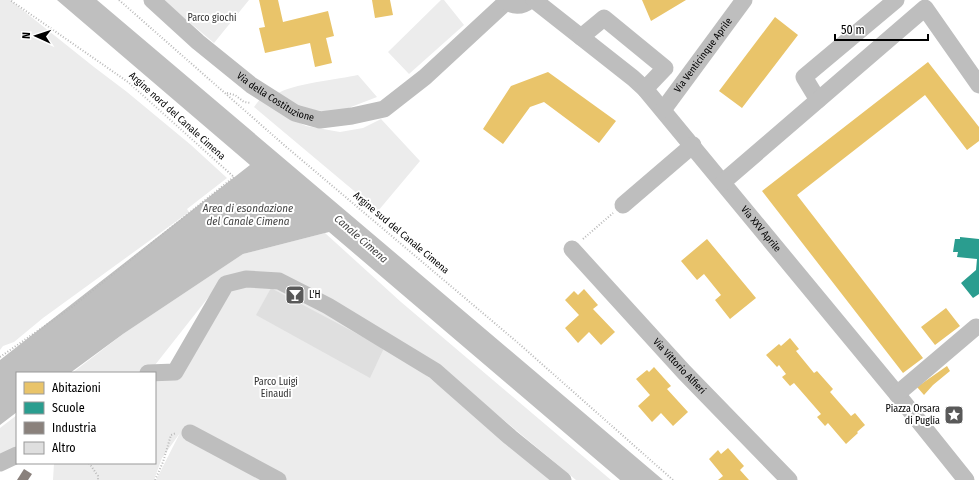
<svg xmlns="http://www.w3.org/2000/svg" width="979" height="480" viewBox="0 0 979 480" font-family="'Fira Sans Condensed',sans-serif">
<rect width="100%" height="100%" fill="#fff"/>
<path fill="#ececec" d="M0,0h10l84,67 33,25 64,53 36,33 -40,31 2,3 -146,106 -29,24 -11,4 -3,4z
M163,0h86l-35,43z
M441,0h3l20,25 -55,49 -21,-22z
M358,75l19,22 -39,15 -29,-2 -17,-6 -15,-10c13,-10 63,-15 81,-19z
M260,99l24,16 22,11 34,6 23,-4 18,-9 39,42 -42,50 -124,-104z
M325,233l76,69 210,178h-35l-83,-69 -208,-136 -63,5 -67,85 -15,8h-68l51,-39 120,-80z
M257,282l31,7 121,73 96,75 48,43h-397l24,-47 -18,25 -8,22h-101l1,-17h101v-87l18,2 54,-91z
M17,415v33l-17,8v-28z"/>
<path fill="#bfbfbf" d="M57,0h40l566,480h-43l-291,-248 -86,22 -120,80 -53,39h-53v39l-17,13v-65l250,-195z"/>
<path fill="#e9c46a" d="M259,0h19l5,22 45,-11 6,25 -8,2 6,25 -17,4 -5,-24 -45,10 -6,-25 6,-1z
M372,0h18l3,15 -18,3z
M642,0h44l-35,21z
M775,17l23,18 -56,73 -23,-17z
M928,62l51,65v14l-12,9 -42,-55 -128,100 126,163 -20,15 -141,-182z
M548,72l68,49 -17,22 -55,-41 -14,5 -27,37 -20,-15 28,-43z
M707,239l49,59 -26,21 -15,-19 6,-5 -17,-21 -7,6 -16,-19z
M584,289l14,16 -5,4 22,23 -14,13 -12,-13 -11,11 -13,-15 14,-13 -14,-15 9,-9 4,4z
M946,308l14,18 -25,19 -14,-18z
M790,338l9,11 -3,2 18,22 3,-2 16,18 -3,3 21,24 4,-3 10,12 -8,7 1,1 -12,11 -18,-21 -3,3 -8,-9 4,-3 -27,-31 -4,3 -8,-9 4,-3 -7,-9 -2,2 -11,-12 13,-11 2,2z
M947,366l3,5 -17,14 -9,10 -7,-8z
M654,367l17,19 -4,3 21,23 -15,14 -12,-13 -9,9 -14,-16 12,-11 -14,-16 11,-9 2,2z
M728,448l16,18 -4,4 9,10h-31l5,-4 -14,-17 9,-9 3,4z"/>
<path fill="#2a9d8f" d="M960,237l19,2v55l-6,4 -12,-15 15,-13 1,-11 -20,-2 1,-5h-5l2,-13h5z"/>
<path fill="#8a817c" d="M24,469l8,5 -4,6h-11z"/>
<path fill="#dfdfdf" d="M271,288l113,60 -14,30 -114,-63z"/>
<g fill="none" stroke-linecap="round" stroke-linejoin="round">
<path stroke="#b9b9b9" stroke-width="2" stroke-dasharray="1 2" stroke-linecap="butt" d="M119,0l165,145 233,197 156,138
M227,93l8,2 9,7 7,1
M583,239l30,-26
M0,357l72,-50 162,-130 -106,-95 -118,-82
M89,463l9,13v4
M155,480l8,-18 8,-27 5,-2"/>
<g stroke="#bebebe" stroke-width="17">
<path id="s1" d="M152,0l46,42 53,43 44,28 25,7 32,-4 32,-7 41,-32 81,-75"/>
<path d="M505,0c7,7 17,7 25,0"/>
<path id="s2" d="M534,0l99,78 12,11 252,305 69,86"/>
<path d="M581,37l23,-19 61,50 -20,21"/>
<path d="M818,100l-14,-23 92,-77"/>
<path id="s3" d="M663,110l81,-110"/>
<path d="M723,182l202,-174 54,77"/>
<path d="M623,205l70,-60"/>
<path id="s4" d="M572,249l112,123 105,108"/>
<path d="M148,373l27,-1 51,-88 20,-5 33,2 49,25 107,65 75,66 53,43"/>
<path d="M897,394l79,-67"/>
<path d="M190,433l88,47"/>
<path d="M0,463l17,-8"/>
</g>
</g>
<defs>
<symbol id="bar-square" viewBox="-11 -11 22 22"><rect x="-9" y="-9" width="18" height="18" rx="4" fill="#595959" stroke="#fff"/><path d="M-6-5H6L.8 .8V4.5H3.5V6h-7V4.5H-.8V.8Z" fill="#fff"/></symbol>
<symbol id="sight-square" viewBox="-11 -11 22 22"><rect x="-9" y="-9" width="18" height="18" rx="4" fill="#595959" stroke="#fff"/><path d="M0-6L1.8-2.2L6-1.7L2.9 1.2L3.7 5.4L0 3.3L-3.7 5.4L-2.9 1.2L-6-1.7L-1.8-2.2Z" fill="#fff"/></symbol>
</defs>
<g fill-rule="evenodd">
<use href="#bar-square" x="284" y="284" width="22" height="22"/>
<use href="#sight-square" x="943" y="404" width="22" height="22"/>
</g>
<g text-anchor="middle" dominant-baseline="central" stroke-width="4" stroke-linejoin="round" paint-order="stroke">
<g font-size="10" fill="#333" stroke="#fff">
<text x="212" y="18">Parco giochi</text>
<text x="276" y="382">Parco Luigi<tspan x="276" dy="12">Einaudi</tspan></text>
</g>
<g font-size="10" fill="#000" stroke="#fff">
<text stroke="none"><textPath href="#s3" startOffset="68">Via Venticinque Aprile</textPath></text>
<text stroke="none"><textPath href="#s1" startOffset="158">Via della Costituzione</textPath></text>
<text transform="translate(177 116) rotate(42)">Argine nord del Canale Cimena</text>
<text stroke="none"><textPath href="#s2" startOffset="324">Via XXV Aprile</textPath></text>
<text transform="translate(401 233) rotate(40)">Argine sud del Canale Cimena</text>
<text stroke="none"><textPath href="#s4" startOffset="159">Via Vittorio Alfieri</textPath></text>
</g>
<g font-size="10" fill="#000" stroke="#fff" text-anchor="start">
<text x="309" y="295">L'H</text>
<text x="940" y="409" text-anchor="end">Piazza Orsara<tspan x="940" dy="12">di Puglia</tspan></text>
</g>
<g font-size="11" font-style="italic" fill="#444" stroke="#fff">
<text x="248" y="208">Area di esondazione<tspan x="248" dy="13">del Canale Cimena</tspan></text>
<text transform="translate(361 239) rotate(41)">Canale Cimena</text>
</g>
</g>
<rect x="16" y="372" width="140" height="92" fill="#ffffff" stroke="#999999"/>
<rect x="24" y="382" width="20" height="12" fill="#e9c46a" stroke="#999999"/>
<text x="52" y="392" font-size="12" fill="#000000">Abitazioni</text>
<rect x="24" y="402" width="20" height="12" fill="#2a9d8f" stroke="#999999"/>
<text x="52" y="412" font-size="12" fill="#000000">Scuole</text>
<rect x="24" y="422" width="20" height="12" fill="#8a817c" stroke="#999999"/>
<text x="52" y="432" font-size="12" fill="#000000">Industria</text>
<rect x="24" y="442" width="20" height="12" fill="#dfdfdf" stroke="#999999"/>
<text x="52" y="452" font-size="12" fill="#000000">Altro</text>
<g transform="translate(36 36) rotate(273)" stroke="#ffffff" stroke-width="3" paint-order="stroke">
<path d="M0-3L7 15L0 10L-7 15Z" fill="#000000"/>
<text y="-6" font-size="11" font-weight="bold" text-anchor="middle" fill="#000000">N</text>
</g>
<path d="M835 34v6h93v-6" fill="none" stroke="#000000" stroke-width="2"/>
<text x="841" y="34" font-size="12" fill="#000000" stroke="#ffffff" stroke-width="3" paint-order="stroke">50 m</text>
</svg>
